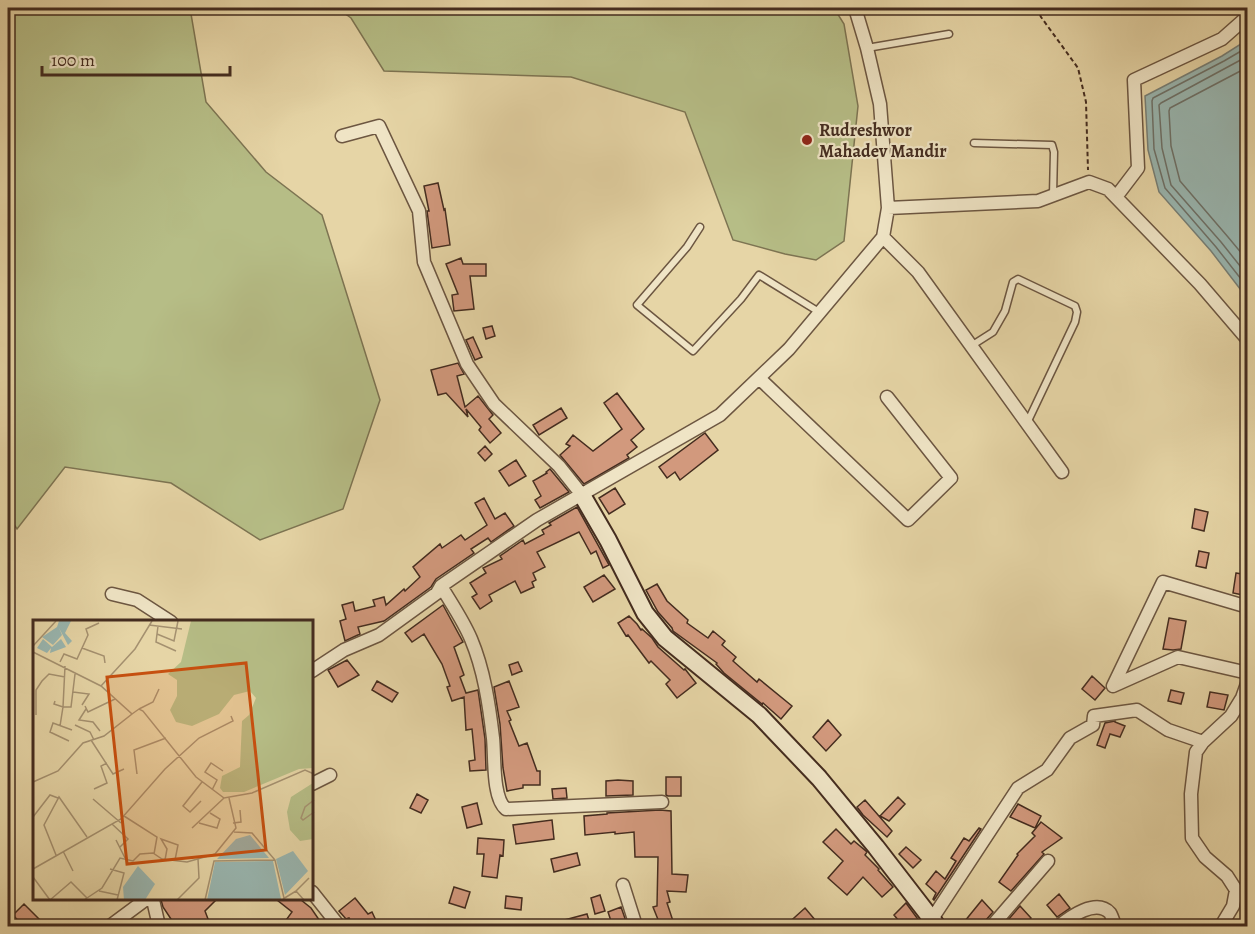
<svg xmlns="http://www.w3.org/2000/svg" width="1255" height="934" viewBox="0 0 1255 934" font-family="Alegreya,serif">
<rect width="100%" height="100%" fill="#e6d5a6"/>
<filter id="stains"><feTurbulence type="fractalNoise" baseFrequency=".00333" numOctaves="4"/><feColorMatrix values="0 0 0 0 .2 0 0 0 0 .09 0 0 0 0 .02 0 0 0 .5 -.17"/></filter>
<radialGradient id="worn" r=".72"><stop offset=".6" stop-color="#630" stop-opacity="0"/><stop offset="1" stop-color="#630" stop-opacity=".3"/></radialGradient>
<path fill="#b6bd86" stroke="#7d7452" stroke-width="1.5" d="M8,8h182l16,94 60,70 56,43 58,185 -37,109 -83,31 -89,-57 -106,-16 -48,62 -9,-14z
M337,8h497l10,16 14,82 -14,135 -28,19 -31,-6 -52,-14 -48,-128 -114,-35 -187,-6 -33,-53z"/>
<path fill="#99b6b0" stroke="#777f76" stroke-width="1.5" d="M1247,40v258l-36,-47 -52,-59 -11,-42 -3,-54 77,-40z"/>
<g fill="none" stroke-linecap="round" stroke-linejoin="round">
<path stroke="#6e7168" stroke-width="1.5" d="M1248,47l-24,14 -71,37 -1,3 2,48 11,39 51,59 32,41
M1248,56l-87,47 -2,2 3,43 9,37 50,57 27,34
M1248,67l-78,41 -1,3 2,35 9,35 48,56 20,24"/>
</g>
<path fill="#d2997d" stroke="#442c1f" stroke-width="1.5" d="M438,183l6,27 1,-1 5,36 -18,3 -5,-37h2l-5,-25z
M461,258l2,6h23v12h-16l4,33 -20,2 -2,-16 6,-1 -12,-30z
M492,326l3,10 -9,3 -3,-11z
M473,337l9,20 -7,3 -9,-20z
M458,363l6,11 -7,2 8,31 13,-11 15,19 -4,4 12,14 -11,10 -11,-13 2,-3 -15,-18 2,8 -22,-24 -8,2 -7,-25z
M617,393l27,36 -13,11 6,7 -10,8 2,3 -45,26 -24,-29 10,-9 -4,-2 7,-9 20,16 29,-22 -18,-26z
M561,408l6,10 -28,17 -6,-10z
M705,433l13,17 -38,30 -5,-8 -8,6 -8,-11z
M485,446l7,8 -7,7 -7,-8z
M516,460l10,16 -17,10 -10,-15z
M550,469l19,23 -29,16 -5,-8 6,-4 -8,-15 14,-8 -1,-1z
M615,488l10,16 -16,10 -10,-16z
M484,498l11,21 10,-6 9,13 -23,16 -3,-4 -17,11 3,4 -38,26 -5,8 -47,34 -26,6 2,7 -15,7 -5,-20 6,-2 -4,-14 11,-3 2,9 20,-5 -2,-6 11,-3 2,8 18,-16 1,2 15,-14 -7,-10 27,-23 2,4 19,-13 4,5 22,-15 -12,-22z
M577,507l32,58 -6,3 -7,-17 -5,3 -12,-22 -42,20 8,15 -12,6 3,7 -4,2 2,5 -13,6 -6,-12 -26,14 3,6 -12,8 -8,-12 5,-3 -7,-11 16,-10 -3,-5 19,-9 -2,-3 23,-16 2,4 19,-10 -2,-4 9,-5 -2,-2z
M1195,509l13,3 -4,19 -12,-3z
M1199,551l10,2 -3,15 -10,-2z
M1236,573l12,2v21l-15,-3z
M604,575l11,14 -22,13 -9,-15z
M657,584l10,17 21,19 -1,3 21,15 5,-7 12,10 -3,4 14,12 -3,4 24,21 2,-3 33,27 -11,13 -18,-16 -1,1 -38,-31 -8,-9 1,-1 -44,-32 -1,-3 -14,-16 -12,-22z
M443,605l20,37 -9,5 10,28 -4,2 6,16 12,-3 7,49 1,31 -16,1 -1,-10 6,-1 -3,-31 -6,1 -2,-33 -12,4 -5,-14 3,-1 -8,-22 -18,-30 -12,8 -7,-9z
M629,616l8,8 4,6 1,-1 10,9 6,9 26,23 1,-1 11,14 -19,15 -11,-14 4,-4 -19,-19 -2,2 -21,-28 -2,1 -8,-13z
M1169,618l17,3 -5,28 -8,1 -10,-1z
M347,660l12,15 -21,12 -10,-17z
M518,662l4,9 -10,4 -3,-10z
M1092,676l13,12 -10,12 -13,-11z
M377,681l21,12 -6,9 -20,-12z
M509,681l10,26 -12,4 4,9 -2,1 10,25 8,-3 10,28h3v14h-17v3l-16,3 -4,-23 -3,-44 -6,-37z
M1171,690l13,3 -3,11 -13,-3z
M1210,692l18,3 -4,15 -17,-3z
M828,720l13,15 -15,16 -13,-14z
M1115,721v1l10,4 -5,11 -10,-3 -5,14 -8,-3 8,-22z
M666,777h15v19h-13l-2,-1z
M618,780l15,1v14l-27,1v-15z
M566,788l1,10 -14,1 -1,-10z
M417,794l11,6 -7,13 -11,-5z
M898,797l7,7 -16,17 -9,-5z
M865,800l27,31 -5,6 -24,-22 -6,-8z
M477,803l5,21 -15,4 -5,-21z
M1018,804l23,12 -6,12 -25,-11z
M660,810l11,1 1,63 16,1 -2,17 -19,-1 3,11 -3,1 8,24h-14l-8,-20 4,-1 1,-49h-23l-1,-25 -19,2v-2l-30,3 -1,-19 23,-2v-1z
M552,820l2,19 -38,5 -3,-19z
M1041,822l21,16 -20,14 2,2 -33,37 -12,-9 19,-27 -1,-1 18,-18 -3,-3z
M979,828l2,1 -47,71 -1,-1 3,-6 -10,-9 10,-13 9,8 11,-18 -5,-3 13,-20 5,3z
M836,829l15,15 3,-3 13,11 -2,3 14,14 -1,1 15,17 -11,10 -19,-20 -16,18 -19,-17 15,-17 -20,-19z
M478,838l26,2 -1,16 -3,-1 -3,23 -15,-2 2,-22h-7z
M906,847l15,13 -8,8 -14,-14z
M577,853l3,12 -26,7 -3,-13z
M454,887l16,5 -5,16 -16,-5z
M1059,894l11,14 -13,9 -10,-12z
M600,895l5,16 -10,3 -4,-16z
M506,896l16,2 -1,12 -16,-2z
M355,898l13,16 4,-2 7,15h-25l-5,-9 -3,1 -7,-8z
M161,900h55l-11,11 6,16h-38v-5l-10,-15z
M277,900h24l10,8 13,19h-43l11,-15z
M982,900l11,12 -8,9 -1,6h-24z
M906,903l14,19 -5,5h-11l-10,-12z
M24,904l23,23h-23l-11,-12z
M1020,906l11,12 -8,9h-21z
M621,907l7,20h-15l-5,-15z
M805,908l11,13 -5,6h-27z
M587,914l4,13h-37l-1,-4z"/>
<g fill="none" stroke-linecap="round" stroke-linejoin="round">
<defs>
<path id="lane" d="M867,48l82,-14
M974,143l78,2 2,7 -1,43
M700,227l-13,20 -50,58 56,46 48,-52 18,-24 60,37
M971,346l22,-14 12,-21 8,-29 5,-3 57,27 2,6 -2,10 -48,101"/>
<path id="street" d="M342,136l37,-10 40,85 5,51 43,102 27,40 65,62 23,29
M1116,197l22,-29 -4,-88 88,-41 26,-23
M888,208l150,-7 51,-19 19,7 92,95 48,56
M883,237l35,35 144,200
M759,378l149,142 43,-42 -64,-81
M441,586c10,17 22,34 30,53 13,31 18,65 22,99 2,18 -1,60 13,71l156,-7
M112,594l25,6 34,22
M1248,607l-85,-25 -50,104 65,-29 70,16
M312,671l32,-21 35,-15 58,-42 4,-7 96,-66 183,-105 69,-66 94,-112 5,-29 -8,-104 -13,-56 -12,-40
M312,784l18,-9
M623,885l13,41
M312,892l27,34
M153,900l6,26
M932,919l86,-131 29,-18 23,-32 23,-13 1,-9 43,-6 31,20 35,12
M8,922l4,4
M110,926l35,-26
M992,926l56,-65
M1059,926c11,-9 37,-28 51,-13 2,3 4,10 5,13
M1221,926l12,-20 3,-16 -9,-14 -22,-19 -13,-19 -1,-44 5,-42 7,-10 28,-26 11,-18 6,-17"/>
<path id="secondary" d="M582,495l26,45 37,73 20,25 94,77 60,63 57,69 61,79"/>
</defs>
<use href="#lane" stroke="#6c5641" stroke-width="9"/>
<use href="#street" stroke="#6c5641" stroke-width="15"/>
<use href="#secondary" stroke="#442c1f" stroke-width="20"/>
<path stroke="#442c1f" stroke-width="2" stroke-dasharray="4.5 3" stroke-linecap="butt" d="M1037,8l4,9 37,51 8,34 2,68"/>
<use href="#lane" stroke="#efe4c5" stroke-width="6"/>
<use href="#street" stroke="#efe4c5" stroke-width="12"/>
<use href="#secondary" stroke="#efe4c5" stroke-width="16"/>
</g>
<circle fill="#8f2418" stroke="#efe4c5" stroke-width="2" cx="807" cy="140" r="6"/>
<g text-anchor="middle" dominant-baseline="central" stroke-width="4.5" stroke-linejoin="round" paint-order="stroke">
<g font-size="18" font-weight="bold" fill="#442c1f" stroke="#efe4c5" text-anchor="start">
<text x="819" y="130">Rudreshwor<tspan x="819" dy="21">Mahadev Mandir</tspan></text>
</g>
</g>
<g transform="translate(33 620)">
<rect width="280" height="280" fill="#e6d5a6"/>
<path d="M158,1h122v147l-14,1 -55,23h-21l-3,-4 2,-12 18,-9 2,-46 7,-6 7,-17 -6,-7 -16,4 -15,19 -27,12 -16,-4 -6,-12 7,-14v-16l-9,-6 13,-12zM280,163v56l-13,2 -10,-11 -3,-18 4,-15z" fill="#b6bd86"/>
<path d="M26,1h12l-6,12 7,8 -4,4 -9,-17 3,7 -9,10 -11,-8 15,-10zM10,19l9,8 9,-8 5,8 -16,6 1,-5 -4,5 -10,-5zM217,215l19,23 -52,1 19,-20zM260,231l15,20 -23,24 -9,-36zM240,241l8,38 -74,1 8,-38zM105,246l17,18 -10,16h-21l-1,-13z" fill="#99b6b0"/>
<path fill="none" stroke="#a59170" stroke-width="1.5" d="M116,5l33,4M125,6l-2,16 20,9M124,14l17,7 4,-20M0,26l23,-25M49,28l22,8 1,7M0,32l68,34 31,28 -28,22 -21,7 -25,28 -25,11M27,42l4,-8 13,5 11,-24 -2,-6 13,-6M68,66l34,-37 17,-28M40,72l16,2 -7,11M22,81l-1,3 9,3 2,-41M52,86l3,6 27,-13M53,89l-7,11 14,2 7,9M106,89l14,-7 6,-13M99,94l7,-5 4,2 53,66 28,21 28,-5 53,-23 9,4M3,95v-25l6,-9 7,-7 16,3M42,105l15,7 4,8M27,106l3,-19h8l4,-33M58,120l22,34 11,-5M36,121l-19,-9 3,-9 19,7M104,154l-3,-24 32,-12M61,169l13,-6 -6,-17 6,-3M179,170l5,-10 -12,-8 6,-9 12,8M60,179l28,24M281,180l-9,7 -4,11 2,2 11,-8M168,181l-11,11 -7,-6 19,-24M91,196l33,21 -3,17M0,197l17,-22 8,3M166,203l18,5 3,-9 -10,-6M200,203l8,-1 -1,-12M79,204l16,15 -8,8M159,208l32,-30M201,212l18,1 23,27 9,38M83,220l9,18M30,231l10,20M23,235l-12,-30 15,-28 28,40M132,240l2,-11 -6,-10 17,6 -3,15M0,249l88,-50 44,-50 34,-31 34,-17 -2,-5M77,249l14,4 -7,27M0,257l17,23M66,271l19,4M263,271l13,-13M250,279l13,-8 8,9M17,280l21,-18 18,18M51,280l18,-12 18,-30 13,3 7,-7 13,-1 9,6 25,3 28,-8 21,-26 -7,-30M144,280l22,-22 -1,-19M172,280l9,-39 61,-1"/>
<path fill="#c75010" fill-opacity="0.15" stroke="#c75010" stroke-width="3" d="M213,43l20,187 -139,14 -20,-187z"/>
<rect width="280" height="280" fill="none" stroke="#442c1f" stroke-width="3"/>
</g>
<rect width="1255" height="934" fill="none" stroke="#e6d5a6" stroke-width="30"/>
<rect x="9" y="9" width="1237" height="916" fill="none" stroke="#442c1f" stroke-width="3"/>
<rect x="15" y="15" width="1225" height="904" fill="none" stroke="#442c1f" stroke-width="1.5"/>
<path d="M42 66v9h188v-9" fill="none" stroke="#442c1f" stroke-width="3"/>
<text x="51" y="66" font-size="18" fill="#442c1f" stroke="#efe4c5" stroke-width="4.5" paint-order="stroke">100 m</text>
<rect width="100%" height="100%" filter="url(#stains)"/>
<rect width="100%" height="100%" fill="url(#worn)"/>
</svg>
